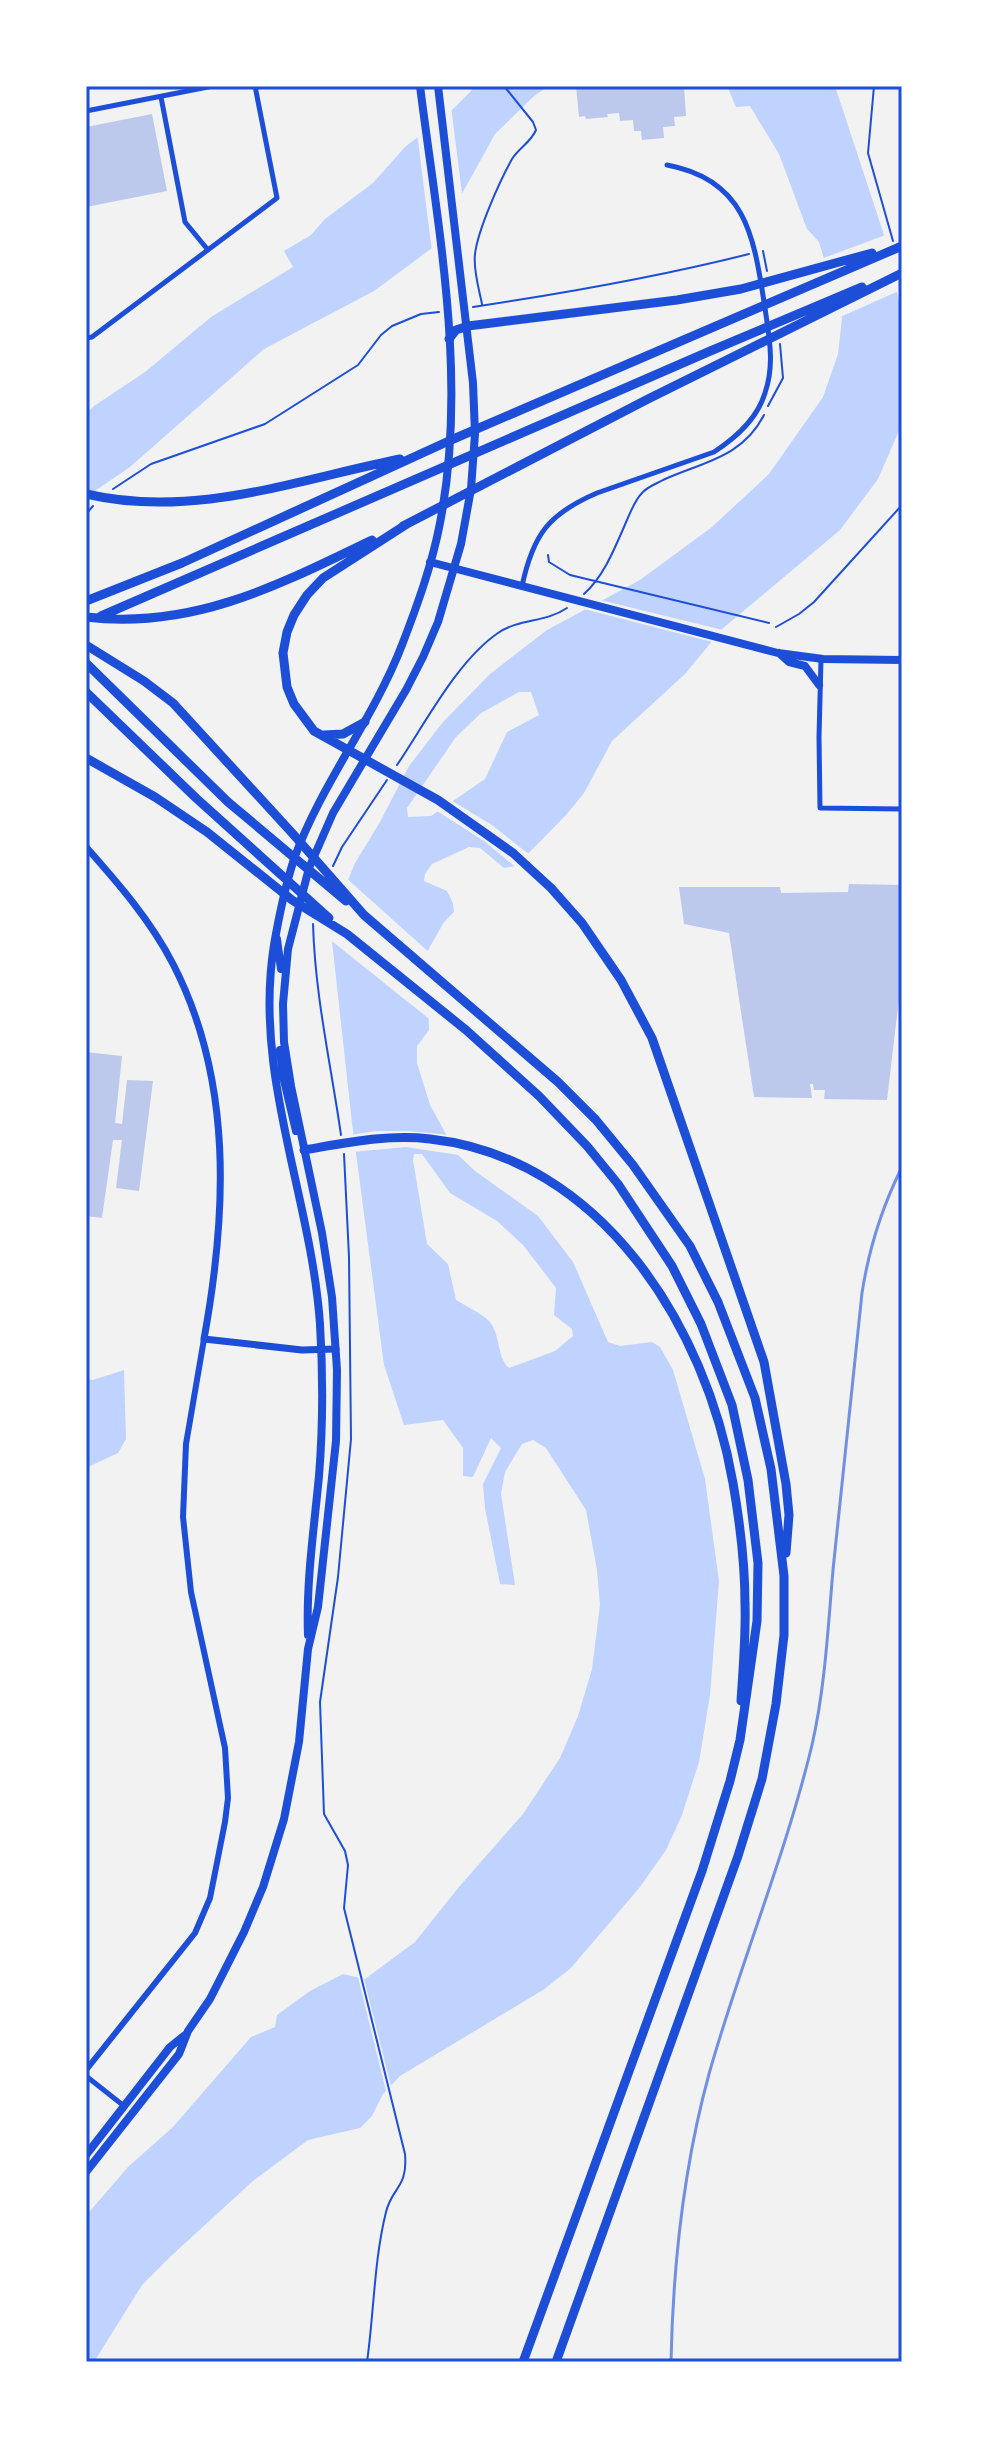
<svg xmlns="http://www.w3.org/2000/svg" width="988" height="2448" viewBox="0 0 988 2448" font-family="'Fira Sans Condensed',sans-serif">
<rect width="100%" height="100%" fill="#f2f2f2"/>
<path fill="#bfd3fe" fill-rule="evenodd" d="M476,86h73l-15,10 -39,38 -63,114 -58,43 -110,58 -134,118 -44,30v-83l8,-8 51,-34 66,-55 82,-50 -9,-16 27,-16 14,-16 48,-36 32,-36 46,-36z
M727,86h108l49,149 18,80v109l-24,55 -38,51 -118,99 -37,45 -73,67 -28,52 -18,22 -50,51 -12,2 -24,-20 -11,-1 -37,17 -7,10 -1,7 23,10 6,12 1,9 -10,10 -17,30 2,78 -12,16v17l13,42 27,49 18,17 63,45 35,46 35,80 12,4 32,-4 8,5 13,23 32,109 14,102 -9,114 -11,67 -17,53 -16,35 -26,37 -69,81 -28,22 -143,86 -17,18 -11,22 -12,12 -52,12 -55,41 -82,75 -29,29 -48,77h-8v-146l4,-5 38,-44 45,-40 78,-90 24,-10 2,-12 33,-24 33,-17 22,5 50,-37 43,-54 65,-74 37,-56 18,-42 14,-47 8,-64 -3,-35 -11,-60 -40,-62 -13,-8 -11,4 -17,28 -4,22 14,91 -15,-1 -15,-76 -2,-24 18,-36 -10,-10 -18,39 -10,-1v-28l-20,-28 -39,5 -20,-60 -32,-242 -20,-182 5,-34 18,-44 25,-41 29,-56 34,-44 47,-48 57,-44 93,-50 72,-53 57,-53 54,-77 15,-43 4,-36 -23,-76 -12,-13 -28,-75 -29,-48 -14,1zM519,692h12l8,23 -32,17 -22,47 -54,37 -23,1 -1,-9 49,-71 25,-24zM414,1154h8l28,39 47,28 26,24 33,43 -2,27 18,14 1,7 -18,15 -46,17c-13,-12 -8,-34 -20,-47 -8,-8 -23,-15 -33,-21l-8,-36 -21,-20 -14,-84z
M124,1370l2,69 -8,14 -32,15v-89l7,1z"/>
<path fill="#f2f2f2" d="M451,106l12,96 -31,50 -15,-119z
M888,234l13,56 -63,28 -17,-59z
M596,599l131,32 -11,12 -136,-35z
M449,799l43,26 39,31 -13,13 -34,-28 -50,-32z
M344,876l87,78 2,68 -105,-84 5,-32z
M377,1131h31l42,4 15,21 -59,-9 -54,5 -2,-17z
M357,1973l6,2 29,115 -5,5z"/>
<path fill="#bdc9ec" d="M576,86h108l2,30 -12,1 1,9 -12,1 1,11 -22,2 -1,-9h-7l-1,-11 -13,1 -1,-8 -12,1 1,3 -22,2 -1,-3 -6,1z
M152,114l15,77 -81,16v-80z
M849,884l53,1v88l-15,127 -63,-1 1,-9h-11l-1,-6h-3l2,14 -58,-1 -25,-164 -45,-9 -5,-37h101l1,6 67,-1z
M86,1052l36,4 -7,67 7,1 5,-44 26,1 -14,110 -23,-3 6,-48h-9l-11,78 -16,-2z"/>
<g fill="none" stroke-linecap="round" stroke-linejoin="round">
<path stroke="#1d4ed8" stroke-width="2" d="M874,86l-6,67 25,88
M763,251l4,20
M482,304c-3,-15 -9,-34 -7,-50 3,-25 25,-73 37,-95 7,-11 19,-17 24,-29l-3,-8 -29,-36
M473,307c93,-14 185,-30 276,-53
M768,406l15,-28 -3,-34
M113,489l38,-25 114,-40 93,-59 23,-30 11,-9 29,-12 18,-2
M86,514l7,-8
M548,555l1,7 21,13 199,48
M584,594c21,-19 32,-49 43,-74 4,-9 8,-20 15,-27 5,-6 14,-9 21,-13 39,-18 79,-22 101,-65
M776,627l23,-13 15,-12 88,-97
M397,765c28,-41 60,-104 101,-132 22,-15 47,-10 69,-25
M333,866l9,-19 45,-67
M313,924c2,72 18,141 28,211
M344,1154l5,103 2,182 -13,138 -18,125 4,112 21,37 3,14 -4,43 61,246c3,34 -13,33 -19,58 -12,48 -12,101 -19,150"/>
<path stroke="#1d4ed8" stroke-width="5" d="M161,97l24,125 23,28
M86,111l127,-25
M86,338l6,-1 185,-139 -22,-112
M522,586c11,-51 26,-72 75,-93l117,-41c23,-15 43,-33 51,-59 10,-29 4,-56 0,-85 -11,-69 -17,-128 -98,-143
M821,659l-2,78 1,71 82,1
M86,2076l38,30"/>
<path stroke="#1d4ed8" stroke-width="6" d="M86,2070l109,-137 15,-35 15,-76 3,-24 -3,-50 -34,-156 -8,-75 3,-73 18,-105"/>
<path stroke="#1d4ed8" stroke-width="7" d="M86,847c32,36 65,74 87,117 60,116 54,249 31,375l98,11 34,-1"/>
<path stroke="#1d4ed8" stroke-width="8" d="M430,562l348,91 45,6 79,1
M779,653l10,9 16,4 14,19
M277,939l4,30
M280,1050l3,26 13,55
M308,1635c-2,-53 6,-106 11,-159 4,-50 4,-102 1,-152 -9,-128 -67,-249 -46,-379 5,-29 11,-58 20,-86 27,-75 79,-139 108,-214 15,-39 30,-80 38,-122 28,-144 -2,-294 -20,-437
M86,2155l84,-108 15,-12
M86,2172l93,-118 9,-23 22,-32 34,-67 19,-45 21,-68 15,-77 9,-93 10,-42 18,-166 1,-71 -5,-73 -10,-64 -31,-147 -7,-44 -1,-38 5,-55 21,-81 24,-55 73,-123 17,-33 15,-35 23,-78 10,-55 4,-55 -2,-51 -35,-297"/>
<path stroke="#1d4ed8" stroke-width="9" d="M449,339l7,-9 12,-4 209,-26 64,-11 131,-36
M86,494c108,25 210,-14 314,-35
M407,524l-84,54 -16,17 -13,20 -7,17 -4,21 4,34 7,17 20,27 124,69 75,53 38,35 31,35 39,57 31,58 112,324 22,122 3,31 -3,38
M403,526l245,-127 254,-126
M86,601l96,-38 269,-123 451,-194
M101,616l607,-264 154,-65
M86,617c106,13 193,-32 286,-77
M86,645l58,36 29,22 120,131 71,81 194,167 38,38 37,45 57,81 28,56 37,96 16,71 13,107v59l-8,69 -14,75 -24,77 -182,506
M86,663l142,139 118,99
M86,692l110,106 133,120
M324,735l19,-1 22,-12
M86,758l69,39 52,35 85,68 55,34 119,96 73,66 48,50 31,38 54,82 29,58 31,81 16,75 10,83 -1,58 -17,119 -10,41 -28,90 -179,491
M304,1150c42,-7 83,-16 126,-11 172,19 276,188 303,344 7,40 12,81 12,121 1,32 -2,65 -4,97"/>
<path stroke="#7290e2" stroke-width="3" d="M671,2362c2,-98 12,-193 38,-288 31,-110 76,-217 103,-329 13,-57 16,-117 21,-175 10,-92 19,-185 29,-277 7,-45 20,-86 40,-126"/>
</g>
<rect width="988" height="2448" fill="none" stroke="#ffffff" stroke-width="176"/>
<rect x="88" y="88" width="812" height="2272" fill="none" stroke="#1d4ed8" stroke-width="3"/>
</svg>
